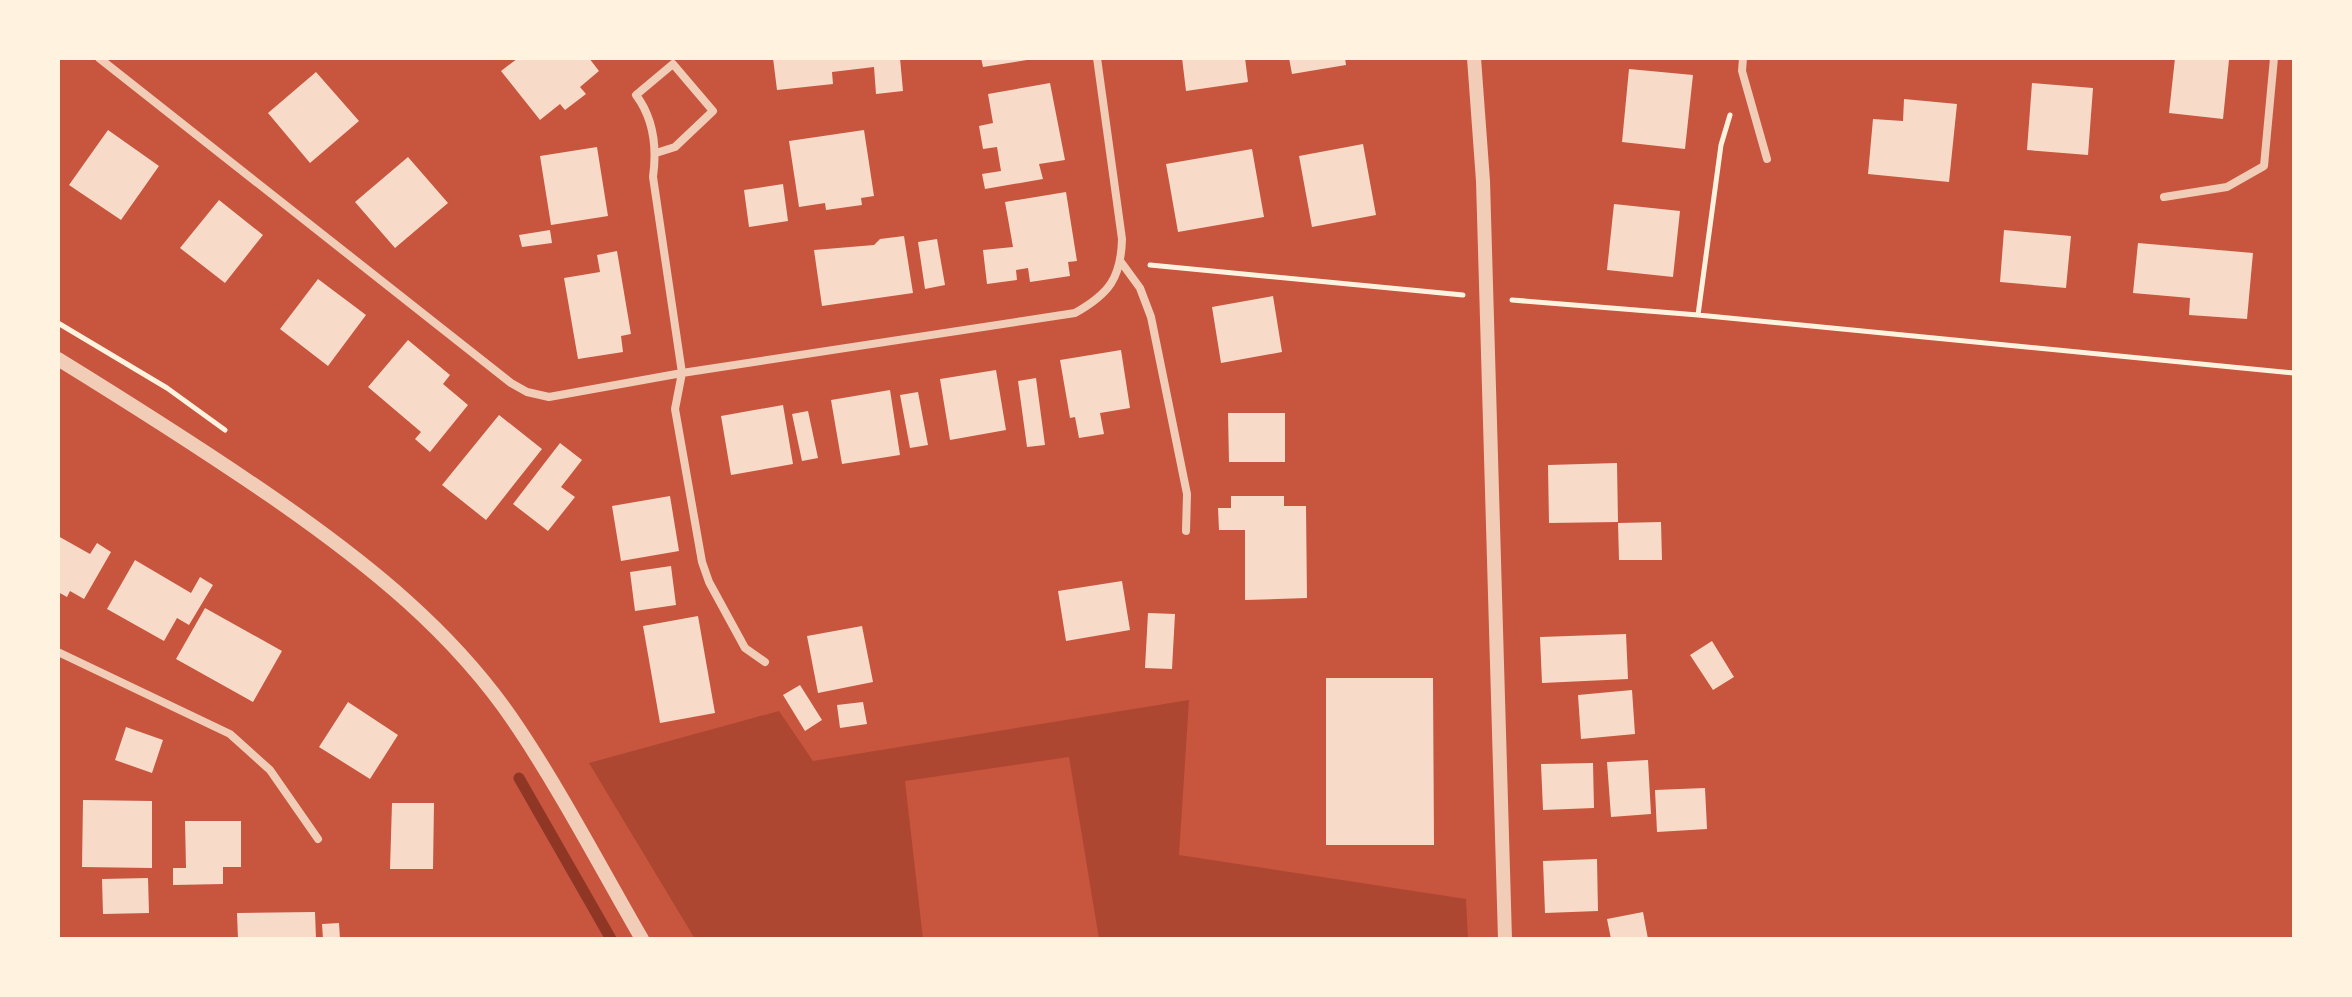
<svg xmlns="http://www.w3.org/2000/svg" width="2352" height="997" font-family="Inter,sans-serif">
<rect width="100%" height="100%" fill="#c8553d"/>
<path fill="#ae4732" d="M1189,700l-10,155 287,44 2,40h-369l-30,-182 -164,24 18,158h-228l-106,-176 190,-52 34,50z"/>
<g fill="none" stroke-linecap="round" stroke-linejoin="round">
<path stroke="#8f3625" stroke-width="11" d="M519,778l92,161"/>
</g>
<path fill="#f7dbc8" d="M518,58h71l10,13 -19,16 6,7 -21,16 -5,-6 -20,16 -39,-49z
M773,58h127l3,33 -27,3 -2,-27 -42,5 1,12 -56,6z
M981,58h45l1,2 -44,7z
M1182,58h63l3,24 -62,9z
M1289,58h56l1,7 -54,9z
M2175,58l54,2 -6,59 -54,-6z
M1629,69l64,6 -8,74 -63,-7z
M316,72l43,49 -49,42 -42,-50z
M1050,83l15,77 -26,4 4,15 -58,10 -3,-15 19,-3 -4,-24 -14,2 -4,-23 14,-3 -5,-29z
M2032,83l61,5 -5,67 -61,-5z
M1904,99l53,5 -8,78 -81,-8 5,-55 30,2z
M108,130l51,36 -38,54 -52,-35z
M864,130l10,66 -13,2 1,7 -36,5 -1,-7 -26,4 -10,-66z
M1363,144l13,71 -64,12 -13,-71z
M597,147l11,69 -57,9 -11,-69z
M1252,149l12,68 -86,15 -12,-68z
M408,157l40,46 -53,45 -40,-46z
M783,184l5,37 -39,6 -5,-37z
M1066,192l11,69 -9,1 2,14 -40,6 -2,-14 -12,2 1,10 -30,4 -4,-34 30,-3 -8,-45z
M219,200l44,35 -38,48 -45,-35z
M1614,204l66,7 -7,66 -66,-7z
M550,230l2,13 -30,4 -3,-12z
M2004,230l67,6 -5,52 -66,-6z
M904,236l9,57 -91,13 -8,-56 60,-5 6,-6z
M937,239l8,46 -20,4 -7,-47z
M2138,243l115,10 -6,66 -58,-4 1,-17 -57,-5z
M617,251l14,83 -10,2 2,16 -45,7 -14,-81 36,-6 -3,-17z
M318,279l48,36 -38,51 -48,-37z
M1273,296l9,56 -61,11 -9,-56z
M408,340l42,35 -7,9 25,21 -38,47 -15,-13 6,-7 -53,-45z
M1121,350l9,58 -30,5 4,21 -25,4 -4,-21 -5,1 -10,-58z
M996,370l10,60 -56,10 -10,-61z
M1036,378l9,67 -18,2 -9,-66z
M890,390l10,65 -58,9 -11,-64z
M918,392l10,53 -18,3 -10,-53z
M783,405l10,59 -62,11 -10,-59z
M808,411l10,47 -16,3 -10,-47z
M1228,413h57v49h-56z
M499,415l43,34 -56,71 -44,-35z
M560,443l22,17 -21,27 14,10 -27,34 -35,-27z
M1617,463l1,59 -69,1 -1,-58z
M670,496l9,55 -58,10 -9,-55z
M1231,496h53v10h22l1,92 -62,2v-70h-26l-1,-22h13z
M1661,522l1,38h-43l-1,-37z
M58,536l32,18 7,-11 14,9 -27,47 -14,-8 -3,6 -9,-5z
M135,560l56,33 9,-16 13,8 -24,40 -12,-7 -13,23 -57,-32z
M671,566l5,39 -41,6 -5,-39z
M1122,581l8,49 -64,11 -8,-50z
M205,608l77,43 -29,51 -77,-43z
M1148,613l27,1 -3,55 -27,-1z
M698,616l17,97 -55,10 -17,-97z
M862,626l11,56 -55,11 -11,-57z
M1626,634l2,45 -86,4 -2,-46z
M1712,641l22,36 -21,13 -23,-35z
M1326,678h107l1,167h-108z
M800,685l22,35 -17,11 -22,-36z
M1632,690l3,44 -54,5 -3,-44z
M348,702l50,33 -28,44 -51,-32z
M863,702l4,22 -27,4 -3,-23z
M126,727l37,13 -11,33 -37,-13z
M1648,760l3,54 -40,3 -4,-55z
M1593,763l1,45 -51,2 -2,-46z
M1705,788l2,41 -50,3 -2,-42z
M83,800l69,1v67l-70,-1z
M392,803h42l-1,66h-43z
M185,821h56v46h-18v17l-50,1v-17h13z
M1597,859l1,52 -53,2 -2,-52z
M148,878l1,35 -46,1 -1,-35z
M315,912l1,27h-78l-1,-26z
M1643,912l5,27h-37l-4,-20z
M339,923l1,16h-17l-1,-15z"/>
<g fill="none" stroke-linecap="round" stroke-linejoin="round">
<path stroke="#fff3e0" stroke-width="5" d="M1150,265l313,30
M1512,300l186,15 596,58
M1698,315l23,-170 9,-30
M58,323l109,65 58,42"/>
<path stroke="#f1ccb7" stroke-width="8" d="M99,58l412,325 16,9 22,5 133,-24 393,-60c34,-19 46,-35 47,-74l-25,-181
M1743,58l-1,13 25,88
M656,153l19,-6 38,-36 -40,-47 -37,31c18,24 21,53 17,82l29,196 -7,36 27,153 7,20 36,66 20,14
M2164,197l63,-10 37,-21 10,-108
M1121,262l19,26 11,29 36,177 -1,37
M58,652l172,82 40,36 48,69"/>
<path stroke="#f1ccb7" stroke-width="14" d="M1474,58l9,123 22,758
M58,359c73,45 144,90 214,138 94,65 184,136 247,232 44,66 83,141 123,210"/>
</g>
<rect width="2352" height="997" fill="none" stroke="#fff3e0" stroke-width="120"/>
</svg>
